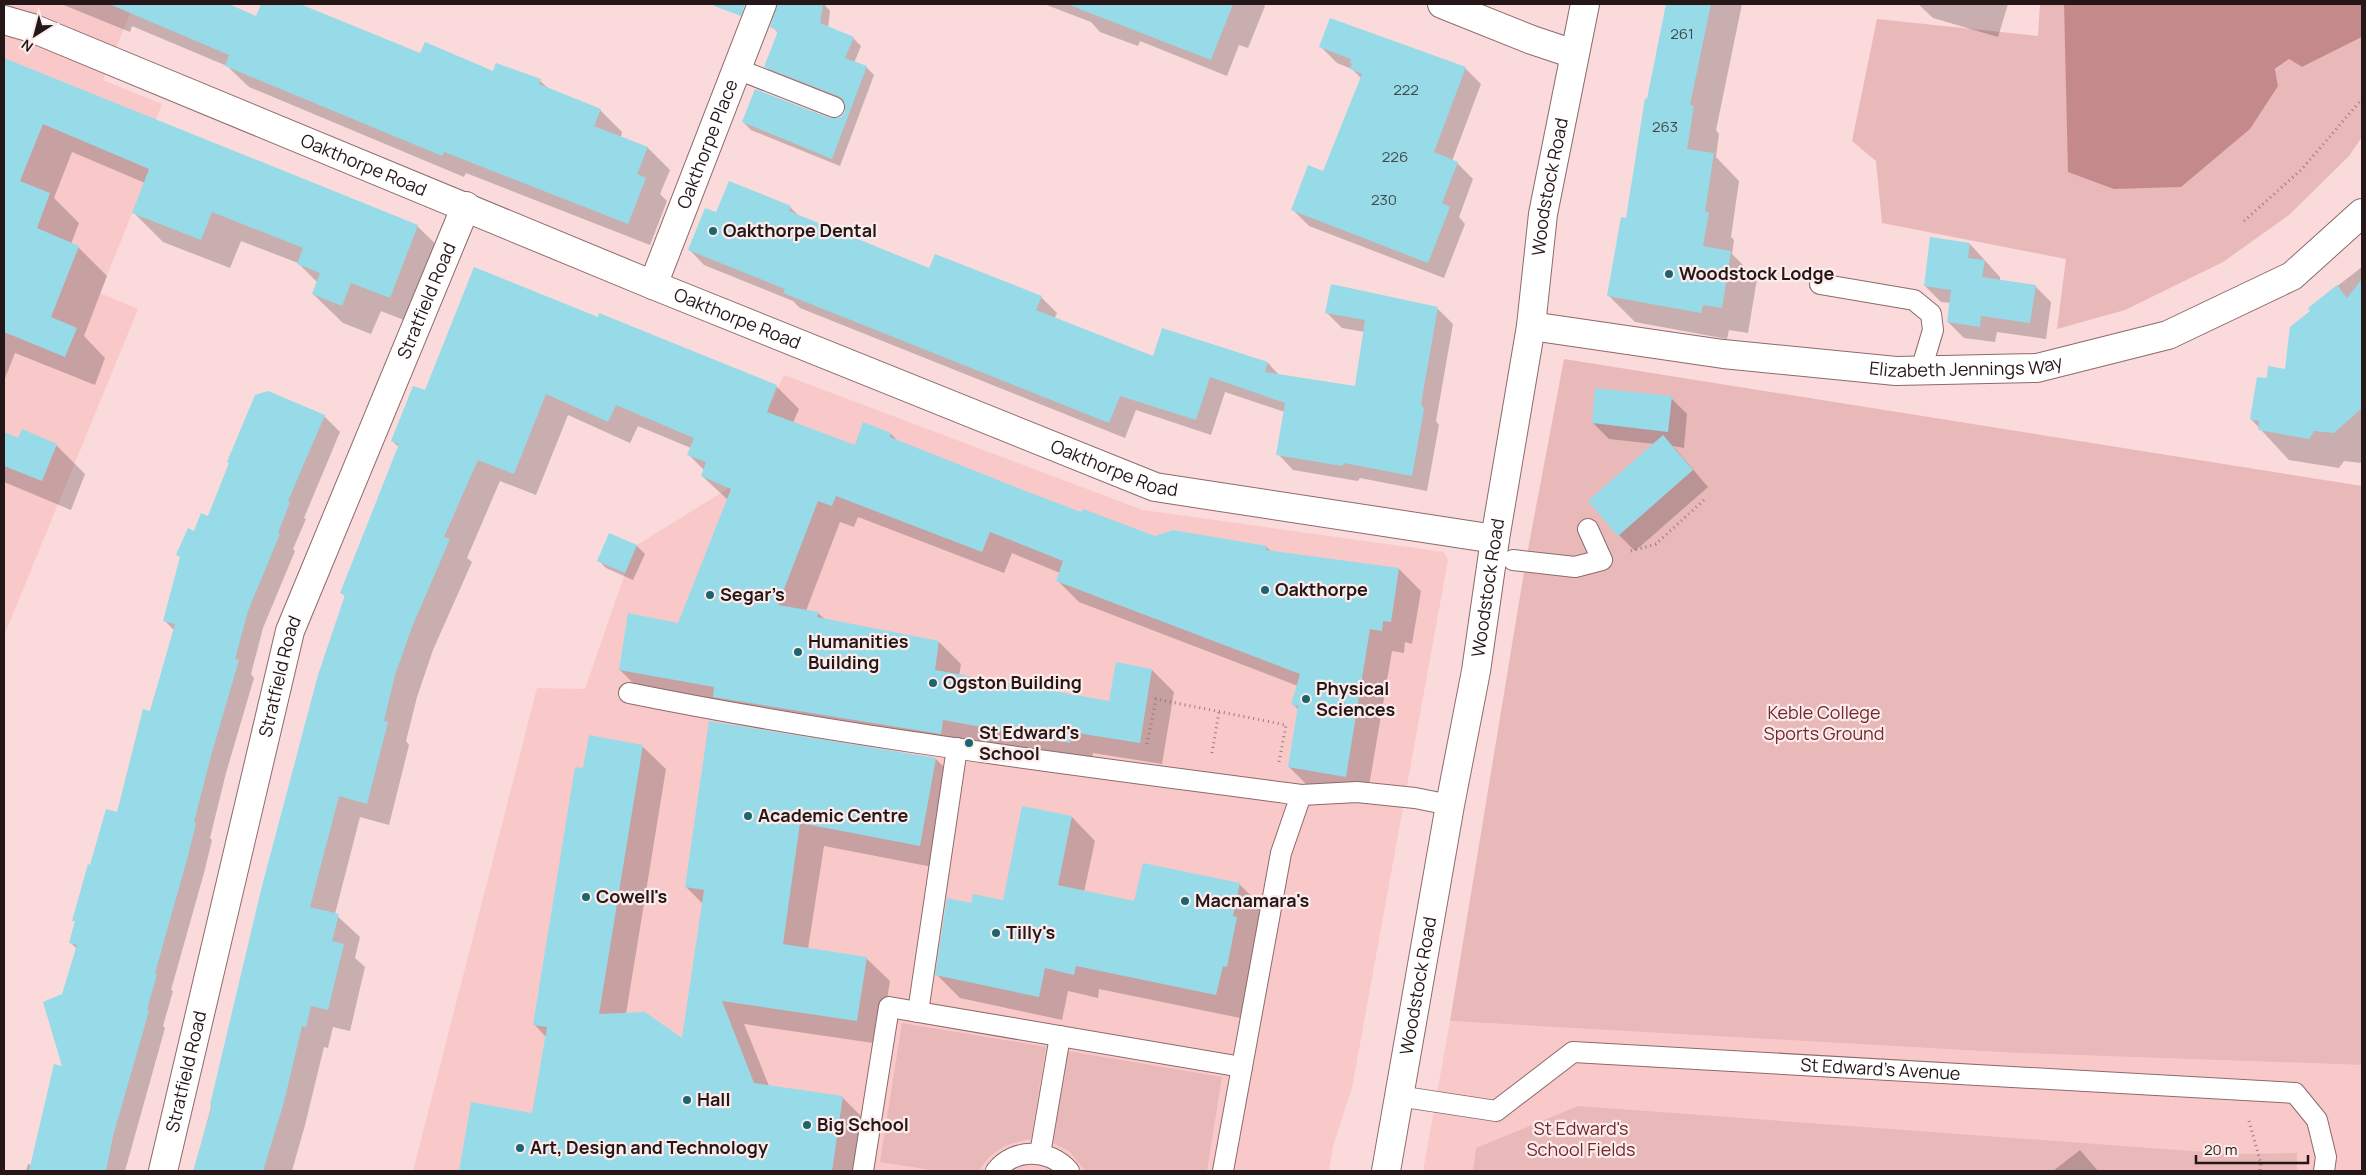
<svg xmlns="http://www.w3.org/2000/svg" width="2366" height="1175" font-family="Manrope,sans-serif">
<rect width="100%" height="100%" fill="#fadada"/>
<path fill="#f9c9ca" d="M4,4h130l-31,76 59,24 -20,52 11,5 -53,132 38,16 -134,327z
M784,375l359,135 301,42 4,8 -96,528 -19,58 -4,25h-916l124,-483 48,1 40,-116 12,-28 95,-59z
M1450,1021l566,32 346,12v106h-939z"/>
<path fill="#e9b9ba" d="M2040,4h24l3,62 211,20 -3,-16 14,-11 13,8 60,-30v100l-13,19 -60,59 -66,47 -98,48 -68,19 9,-70 -184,-36 -6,-62 -24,-20 25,-122 161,17z
M1564,359l798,127v579l-346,-12 -566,-32 76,-461z
M902,1023l144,24 -15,92c-23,4 -40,11 -52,32h-41l-58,-9z
M1068,1051l154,26 -15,94h-122l-16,-20 -16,-8z
M1578,1106l654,48 65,-1v18h-824l3,-23z"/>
<path fill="#c48a8b" d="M2064,4h298v33l-60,30 -13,-8 -14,10 3,17 -28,43 -69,58 -67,2 -46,-17z"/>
<path fill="#0003" d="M61,4h165l31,13 6,-13h34l124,51 73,17 46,9 9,8 51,21 22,22 -1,5 27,11 22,22 -10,24 7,7 -17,44 -184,-72 -2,4 -215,-90 -22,-21 -95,-40 -2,6z
M783,4h41l6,7 -2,17 25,10 8,8 -7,17 12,4 8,8 -34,91 -89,-36 -8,-8 87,-3 12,-1 4,-7 -1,-8 -72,-29 -8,-8 13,-33 -4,-5z
M1044,4h219l2,2 -17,42 -9,-3 -12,31 -87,-35 -2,5 -38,-14 -9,-10z
M1668,4h74l-26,126 3,4 -3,23 23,24 -8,56 3,3 -2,14 25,25 -9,54 -19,-3 -2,9 -92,-17 -26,-26 18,-77z
M1918,4h90l-10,33 -65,-19z
M1321,47l144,21 16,16 -29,77 5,2 16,16 -14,38 6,7 -21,54 -135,-52 -16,-16 31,-38 38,-93 -10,-10 -15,-6z
M4,60l413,166 30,29 -28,71 -38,-15 -10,23 -28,-11 -30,-29 5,-11 -20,-20 -57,-22 -11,27 -67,-26 -29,-29 11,-30 -73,-31 -18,46 25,25 -8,21 7,3 29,29 -23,60 21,22 -10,27 -80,-32 -11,28z
M730,183l60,24 10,10 130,53 111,27 16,16 -3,6 100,38 114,6 12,13 76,11 9,-55 -23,-4 -16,-16 112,-3 15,15 -17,97 3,4 -12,66 -67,-13 -2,3 -65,-11 -15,-16 7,-42 -60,-20 -14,43 -75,-25 -11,28 -325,-130 -7,-7 -89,-36 -15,-16 28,-35z
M1970,244l30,33v4l35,5 16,16 -5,37 -49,-7 -2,10 -31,-4 -16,-16 3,-19 -10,-1 -16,-16z
M2362,267v196l-18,-2 -5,7 -50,-8 -38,-41 17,-39 18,-10 26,-58 -3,-4z
M600,314l177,73 22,22 -6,14 63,24 35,-13 8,8 183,72 73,23 111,10 6,5 127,17 22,22 -9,53 -7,-2 -1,11 -12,-2 -25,147 -56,-9 -22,-22 10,-57 -6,-6 5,-18 -219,-84 -22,-22 3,-7 -48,-20 -8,20 -146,-56 -4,10 -14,-5 -34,89 12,2 8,7 113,22 22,22 -2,12 151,26 42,-32 22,22 -12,72 -69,-11 -2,11 -449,-72 -22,-22 59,-45 49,-125 -26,-24 2,-6 -16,-16 3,-6 -53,-22 -8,17 -62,-28 -32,80 -36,-14 -33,77 5,4 -39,88 -16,47 -11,44 3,4 -20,80 -29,-8 -25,97 25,23 -5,21 10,9 -15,64 -17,-4 -5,21 -4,-1 -19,78 -13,46h-98l152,-574 -4,-4 57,-146 -7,-6 33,-49 173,-74z
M1671,398l16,16 -3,34 -11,-2 35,41 -73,64 -16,-16 36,-91 -46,-5 -16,-16z
M324,416l16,16 -36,86 2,1 -13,30 2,2 -32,77 -12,46 3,4 -28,95 -16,65 2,2 -8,33 -33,117 2,1 -10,35 2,2 -40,143h-99l2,-7 4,1 32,-97 -1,-73 14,-46 -6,-6 5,-20 -2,-3 17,-54 27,-53 57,-182 -10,-10 16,-63 -3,-3 30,-37z
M4,433l15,7 37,5 29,29 -14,36 -67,-28z
M610,534l27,12 8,8 -12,26 -27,-12 -8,-8z
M710,722l226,37 23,23 -16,87 -119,-23 -16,103 58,9 24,23 -10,63 -136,-20 25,62 73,11 24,24 -1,50h-405l12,-68 61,12 13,-78 -12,-13 50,-254 58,-24 24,23 -40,245 56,27 21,-137 -17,-17z
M1072,817l23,24 -11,51 51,11 104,-19 24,23 -13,83 -4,-1 -6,29 -141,-29 -1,9 -30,-7 -6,29 -102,-22 -23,-23 35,-71 32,-3z
M2080,1150l18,21h-45z"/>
<path fill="#97dbe8" d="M109,4h120l27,12 5,-12h39l120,49 5,-11 68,29 3,-8 45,16 -2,5 62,25 -7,17 54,21 -11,27 9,4 -18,46 -184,-72 -2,4 -217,-90 4,-11z
M715,4h30l-4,12 -27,-10z
M777,4h46l-3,19 34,14 -9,21 22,8 -35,93 -90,-37 13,-33 75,29 11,-1 4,-6 -1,-11 -6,-4 -74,-29 14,-36 -8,-4z
M1072,4h161l-22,56 -139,-54z
M1666,4h45l-21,101 4,1 -7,43 27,4 -9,59h4l-6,34 28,5 -9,57 -19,-3 -2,8 -94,-17 14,-79 5,1 19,-120 2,1z
M1330,18l136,49 -32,85 24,10 -16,41 8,4 -22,56 -137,-53 17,-45 15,6 39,-97 -12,-5 2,-5 -2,-1 1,-4 -32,-12z
M4,58l414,167 -28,73 -39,-15 -9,23 -30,-12 8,-21 -23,-9 6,-16 -91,-36 -11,28 -69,-27 17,-44 -106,-45 -23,57 30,12 -13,35 42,18 -28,71 26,11 -12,29 -61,-25z
M729,181l62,25 -2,5 140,57 6,-14 107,42 -6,14 117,46 9,-28 106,34 -3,10 90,14 10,-66 -40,-7 6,-29 107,23 -17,97 3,5 -12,67 -68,-13 -2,3 -66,-11 9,-52 -75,-26 -14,43 -76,-24 -11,27 -326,-130 2,-4 -97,-39 17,-42 11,4z
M1930,237l40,6 -2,15 17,2 -3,17 54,8 -6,38 -49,-7 -1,11 -33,-5 4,-32 -27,-4z
M474,267l124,50 1,-4 178,72 -10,27 88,33 8,-23 28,11 -1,4 133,53 58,22 2,-3 72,27 18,-6 94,16 -1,4 133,18 -8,54 -8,-1 -1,10 -12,-2 -24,148 -58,-10 10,-61 -7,-1 9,-31 -244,-93 7,-20 -73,-29 -8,20 -146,-56 -4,10 -14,-5 -40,104 41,7 -2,5 122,24 -4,29 174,31 7,-39 36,7 -12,74 -69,-11 -1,11 -127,-23 -2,14 -228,-37 1,-10 -95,-17 9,-57 50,10 53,-134 -30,-13 5,-14 -19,-7 7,-17 -78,-33 -8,17 -62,-28 -32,80 -36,-14 -34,77 6,2 -38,88 -17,48 -11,46 4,1 -21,82 -28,-8 -29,111 29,7 -7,27 12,3 -16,66 -17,-4 -5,21 -4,-1 -18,76 -21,69h-70l19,-65 -2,-1 51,-215 57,-215 27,-80 -5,-2 59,-149 -8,-3 22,-55 12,4z
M2362,279v129l-28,25 -20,-2 -5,8 -51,-9 1,-9 -9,-2 7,-42 10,1 1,-12 17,3 5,-42 20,-16 -2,-3 29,-23 10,13z
M1595,388l77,8 -4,36 -76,-9z
M268,391l57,24 -37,86 2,1 -12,31 2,1 -32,77 -13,48 4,1 -28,96 -17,66 2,1 -8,33 -33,117 2,1 -10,36 2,1 -36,125 -7,35h-77l25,-107 8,2 -19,-64 19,-8 15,-49 -8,-2 6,-22h-3l16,-57 2,1 16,-56 11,3 26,-103 7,2 25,-87 -12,-3 17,-64 -4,-2 12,-27 6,3 7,-18 7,3 21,-53 -2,-1 28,-67z
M22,429l35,15 -15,37 -38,-15v-34l14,6z
M1663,435l30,35 -75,66 -30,-35z
M609,533l28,12 -12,28 -28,-12z
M709,721l227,37 -16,88 -120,-23 -17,121 84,13 -10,64 -135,-20 32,82 89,13 -11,75h-373l12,-69 61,11 15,-86 -14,-2 42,-258 8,1 6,-33 54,10 -44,269 46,-2 37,26 22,-148 -19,-3z
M1022,806l50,10 -14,69 76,16 9,-38 97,20 -7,33 4,1 -10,50 -4,-1 -7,29 -140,-29 -2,9 -29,-7 -6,29 -104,-22 12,-77 24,5 2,-9 30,6z"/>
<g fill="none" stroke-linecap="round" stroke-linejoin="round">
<g stroke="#8d6a6b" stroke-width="22">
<g id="service">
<path d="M737,69l97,38"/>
<path d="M1820,284l94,16 17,14 2,16 -12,40"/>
<path d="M1513,560l62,7 27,-7 -14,-31"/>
<path d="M629,693c222,45 448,72 672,102"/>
<path d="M957,748l-39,264 324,55"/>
<path id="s1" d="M1398,1096l98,15 77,-59 722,41 22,27 9,37 -2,14"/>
<path d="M1040,1154l20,-118"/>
<path d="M863,1171l26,-164 29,5"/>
<path d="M996,1171c19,-24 54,-22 73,0"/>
<path d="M1223,1171l58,-318 20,-58 56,-3 58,6 35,7"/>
</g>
</g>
<g stroke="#8d6a6b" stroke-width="30">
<g id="minor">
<path d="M1442,4l90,36 42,14"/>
<path id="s2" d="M4,20l28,8 621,257 502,202 340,52"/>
<path id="s3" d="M653,285l109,-281"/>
<path id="s4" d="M1531,326l192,28 173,17 141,-3 131,-33 124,-59 70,-63"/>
<path id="s5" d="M163,1171l127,-540 176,-425"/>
</g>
</g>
<g stroke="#8d6a6b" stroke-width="30">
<g id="primary">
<path id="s6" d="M1386,1171l64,-366 26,-134 19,-132 36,-213 12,-112 42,-210"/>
</g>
</g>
<path stroke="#957d7d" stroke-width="3" stroke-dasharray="1 4" stroke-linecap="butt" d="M2244,221l58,-52 60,-70
M1631,551l25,-7 49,-45
M1147,744l9,-45 130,26 -7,37
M1212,753l7,-41
M2249,1121l12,43 -1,7"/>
<use href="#service" stroke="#fff" stroke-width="20"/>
<use href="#minor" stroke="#fff" stroke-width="28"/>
<use href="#primary" stroke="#fff" stroke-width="28"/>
</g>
<g fill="#1b6571" stroke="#fcebeb" stroke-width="2">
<circle cx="713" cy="231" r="5"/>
<circle cx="1669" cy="274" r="5"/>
<circle cx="1265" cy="590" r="5"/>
<circle cx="710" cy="595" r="5"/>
<circle cx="798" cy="652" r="5"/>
<circle cx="933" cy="683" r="5"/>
<circle cx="1306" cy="699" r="5"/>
<circle cx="969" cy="743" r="5"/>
<circle cx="748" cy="816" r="5"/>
<circle cx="586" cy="897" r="5"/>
<circle cx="1185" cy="901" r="5"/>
<circle cx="996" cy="933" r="5"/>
<circle cx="687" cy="1100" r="5"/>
<circle cx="807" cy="1125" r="5"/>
<circle cx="520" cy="1148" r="5"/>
</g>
<g text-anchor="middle" stroke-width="4.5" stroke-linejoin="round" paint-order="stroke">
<g font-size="15" fill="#42484b">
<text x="1682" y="39">261</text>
<text x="1406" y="95">222</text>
<text x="1665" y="132">263</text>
<text x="1395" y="162">226</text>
<text x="1384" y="205">230</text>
</g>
<g font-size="18" fill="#251717" stroke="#fcebeb">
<text dy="6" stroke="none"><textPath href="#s3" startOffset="151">Oakthorpe Place</textPath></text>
<text dy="6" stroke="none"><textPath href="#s2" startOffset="388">Oakthorpe Road</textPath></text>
<text dy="6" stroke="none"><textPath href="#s6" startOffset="998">Woodstock Road</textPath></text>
<text dy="6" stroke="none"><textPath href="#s5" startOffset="912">Stratfield Road</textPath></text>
<text dy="6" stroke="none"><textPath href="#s2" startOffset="792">Oakthorpe Road</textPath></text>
<text dy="6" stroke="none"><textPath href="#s4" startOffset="438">Elizabeth Jennings Way</textPath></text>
<text dy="6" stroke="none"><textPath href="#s2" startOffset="1198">Oakthorpe Road</textPath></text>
<text dy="6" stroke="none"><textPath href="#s6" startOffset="592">Woodstock Road</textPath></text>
<text dy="6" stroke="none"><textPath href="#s5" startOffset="508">Stratfield Road</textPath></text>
<text dy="6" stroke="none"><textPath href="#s6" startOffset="188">Woodstock Road</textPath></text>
<text dy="6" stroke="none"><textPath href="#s1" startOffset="504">St Edward's Avenue</textPath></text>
<text dy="6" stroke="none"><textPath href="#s5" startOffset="102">Stratfield Road</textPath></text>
</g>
<g font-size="18" font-weight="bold" fill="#251717" stroke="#fcebeb" text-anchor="start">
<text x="723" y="237">Oakthorpe Dental</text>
<text x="1679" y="280">Woodstock Lodge</text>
<text x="1275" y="596">Oakthorpe</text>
<text x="720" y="601">Segar’s</text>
<text x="808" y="648">Humanities<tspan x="808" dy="21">Building</tspan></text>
<text x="943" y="689">Ogston Building</text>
<text x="1316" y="695">Physical<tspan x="1316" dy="21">Sciences</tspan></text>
<text x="979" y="739">St Edward's<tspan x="979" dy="21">School</tspan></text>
<text x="758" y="822">Academic Centre</text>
<text x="596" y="903">Cowell's</text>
<text x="1195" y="907">Macnamara's</text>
<text x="1006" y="939">Tilly's</text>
<text x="697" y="1106">Hall</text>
<text x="817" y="1131">Big School</text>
<text x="530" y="1154">Art, Design and Technology</text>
</g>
<g font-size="18" fill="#6e282e" stroke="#fcebeb">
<text x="1824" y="719">Keble College<tspan x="1824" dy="21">Sports Ground</tspan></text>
<text x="1581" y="1135">St Edward's<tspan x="1581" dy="21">School Fields</tspan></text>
</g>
</g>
<rect width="2366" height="1175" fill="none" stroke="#251717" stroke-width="10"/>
<g transform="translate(35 35) rotate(216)" stroke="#fcebeb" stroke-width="4" paint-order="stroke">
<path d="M0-4L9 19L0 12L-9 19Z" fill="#251717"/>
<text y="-8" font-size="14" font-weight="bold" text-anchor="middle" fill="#251717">N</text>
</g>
<path d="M2196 1155v8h112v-8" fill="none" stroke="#251717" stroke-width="2.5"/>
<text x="2204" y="1155" font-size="15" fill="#251717" stroke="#fcebeb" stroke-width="4" paint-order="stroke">20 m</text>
</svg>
